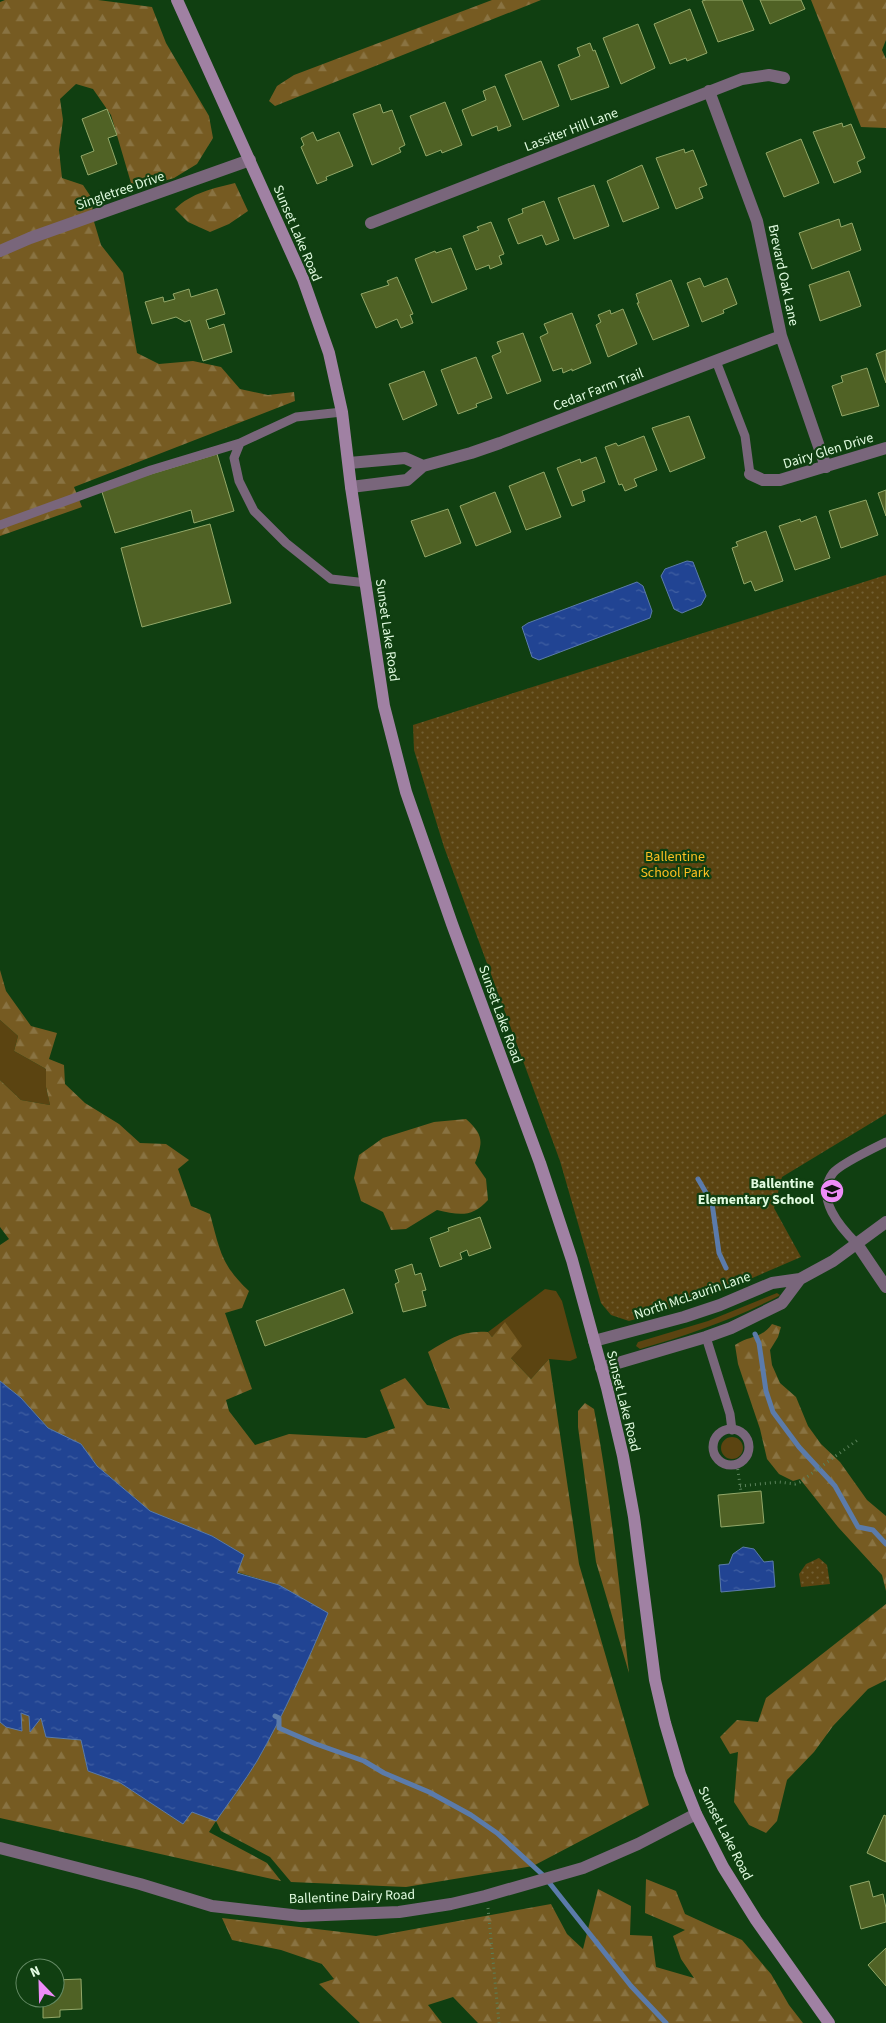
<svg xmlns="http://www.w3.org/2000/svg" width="886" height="2023" font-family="'Source Sans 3',sans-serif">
<defs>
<pattern id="forest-firs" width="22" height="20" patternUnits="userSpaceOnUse" patternTransform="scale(1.25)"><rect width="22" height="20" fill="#765b22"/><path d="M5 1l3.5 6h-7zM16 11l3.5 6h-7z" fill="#897342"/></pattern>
<pattern id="park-dots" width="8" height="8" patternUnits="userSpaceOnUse" patternTransform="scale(1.25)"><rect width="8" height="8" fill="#5b4411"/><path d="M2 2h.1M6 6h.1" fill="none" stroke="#726033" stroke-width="1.8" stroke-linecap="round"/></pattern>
<pattern id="water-ripples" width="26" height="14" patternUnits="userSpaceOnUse" patternTransform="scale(1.25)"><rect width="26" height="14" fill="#214493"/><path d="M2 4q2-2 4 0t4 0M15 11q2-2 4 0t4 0" fill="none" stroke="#4160a2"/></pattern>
</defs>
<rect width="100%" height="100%" fill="#103f11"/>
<path fill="#5b4411" d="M0,1020l18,16 -4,15 32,18v18l4,18 -29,-5 -21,-20z
M545,1289l11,2 6,10 15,57 -7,3 -21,-2 -18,20 -20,-21 -5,-35 -14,14 -4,-5z
M777,1293l3,2 -1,1c-45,23 -91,39 -139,53l-4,-3 2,-4 70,-21z
M721 1448a11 11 0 1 1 22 0a11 11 0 1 1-22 0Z"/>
<path fill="url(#forest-firs)" d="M5,0h93l54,7 14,36 43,73 4,22 -16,26 -23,14 -30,9 -13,-4 -20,-68 -18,-26 -17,-5 -16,15 3,21 -4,30 3,28 21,7 10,15 -1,15 9,30 22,28 14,80 22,11 34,-3 28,6 19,22 28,6 26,-3 1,9 -221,86 8,20 -82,29v-534z
M492,0h49l-266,106 -6,-5 8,-15 17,-11z
M811,0h75v40l-4,10 4,9v69l-25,-1z
M235,183l13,28 -19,13 -19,8 -22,-10 -13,-13c16,-16 39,-21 60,-26z
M0,970l6,21 25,35 26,7 -8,26 15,6 1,19 20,19 34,21 21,19 26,1 23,16 -11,9 13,37 19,8c10,36 11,51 39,77l-7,17 -17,5 27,76 -26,11 3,11 26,34 34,-11 77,4 29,-10 -15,-38 25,-12 22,27 23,4 -22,-57c21,-13 34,-22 60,-20l4,5 13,-15 17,24 -11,12 20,21 18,-20 30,205 70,241 -116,61 -127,21 -115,-5 -21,-25 -49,-26 -5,-10 -7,11 58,31 14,18 -281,-63v-96l6,5 14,-15 9,4 2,15 10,-14 5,20 35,3 7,31 31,11 63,41 10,-12 24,10c14,-20 28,-39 41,-60 27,-47 50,-98 71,-148l-49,-28 -42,-13 7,-17 -32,-19 -62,-25 -53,-45 -16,-22 -33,-16 -27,-30 -21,-17v-136l9,-6 -9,-12v-147l21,20 29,5 -4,-18v-18l-32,-18 4,-15 -18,-16z
M466,1119c18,16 17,23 9,44l11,16 2,21c-16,18 -29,15 -51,10l-31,19 -15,1 -8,-18 -22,-11 -7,-23 5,-23 24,-17 51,-16z
M772,1324l9,3 -3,10 -8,13 2,15 8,18 16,14 12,29 13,18 19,18 27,38 19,16v75l-4,-16 -44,-48 -38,-48 -7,2 -14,-7 -12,-15 -7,-30 -22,-65 -3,-19c15,-10 25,-5 37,-21z
M585,1403l9,6c17,88 25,176 35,264l-33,-111 -18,-135v-16z
M886,1604v76l-18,9 -35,37 -19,26 -27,28 -10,41 -11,12 -17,-8 -15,-23 4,-50 -8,2 -10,-17 17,-17 21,2 8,-24z
M646,1879l30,12 9,23 57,26 29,34 18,31 14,18h-325l-25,-26 -25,8 14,18h-82l-41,-39 15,-5 -12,-15 -41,-14 -49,-10 -10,-22 154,18 175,-32 16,30 16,15 15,-60 33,17 -1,29 22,1 4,31 38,11 -13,-19 -8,-23 12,-6 -40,-17z"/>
<path fill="url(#park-dots)" d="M886,575v539l-104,63 -8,31 27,49 -93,40 -79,24 -18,-6 -10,-12 -41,-142 -116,-314 -30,-97 -1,-25z
M819,1558l8,7 3,19 -29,3 -2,-13 7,-10z"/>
<path fill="url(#water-ripples)" stroke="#5b7baa" d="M687,561l6,1 13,34 -5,9 -19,8 -8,-4 -13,-33 4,-7z
M637,582l6,4 9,25 -2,7 -111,42 -7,-3 -10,-30 6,-4z
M0,1381l21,17 27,30 33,16 16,22 53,45 62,25 32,19 -7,18 42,12 49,28c-21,50 -44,101 -71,148 -13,21 -27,40 -41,60l-24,-9 -9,12 -64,-42 -31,-11 -7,-31 -35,-3 -5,-19 -11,14 -1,-16 -8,-3 1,18 -16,-4 -6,-5z
M743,1547l11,2 10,13 9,-1 2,26 -54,5 -2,-27 10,-1 4,-10z"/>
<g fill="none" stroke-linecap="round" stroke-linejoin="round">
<path stroke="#5b7baa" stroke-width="5" d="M698,1179l14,24 7,50 7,15
M755,1334l4,9 7,48 7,21 26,35 36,39 23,41 15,3 13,14
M275,1716l4,2v10l37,16 48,17 20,12 45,19 42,23 26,18 47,43 87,110 35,37"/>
</g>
<path fill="#506225" stroke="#93a869" d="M706,0h36l12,30 -36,12 -16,-41z
M760,0h41l4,9 -35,15z
M690,9l17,44 -20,8 -1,-3 -16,6 -16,-40z
M638,24l17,44 -34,16 -18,-46z
M590,43l3,8 2,-1 14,37 -38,13 -13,-35 22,-9 -3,-8z
M541,61l18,45 -36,14 -18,-45z
M495,86l16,40 -13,5 -1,-5 -25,10 -10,-26 24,-10 -3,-9z
M445,102l17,43 -20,8 -1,-3 -15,6 -16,-40z
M380,104l3,9 9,-3 13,35 -6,3 2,4 -29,13 -19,-51z
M107,109l10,26 -9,3 9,26 -29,11 -7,-19 13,-5 -12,-32z
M842,123l1,4 8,-3 14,34 -8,4 4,10 -27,11 -21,-51z
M313,132l4,9 22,-9 14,34 -27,11 1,3 -10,4 -16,-37 3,-2 -3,-7z
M801,139l18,44 -35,14 -18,-44z
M684,149l1,4 8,-3 14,35 -8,3 4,10 -27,11 -20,-51z
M642,165l17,43 -36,14 -16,-41z
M594,185l15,41 -35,13 -16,-41z
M544,201l15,39 -13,5 -4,-10 -24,9 -10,-25 15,-6 -1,-4z
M839,219l2,8 11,-4 9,27 -49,19 -13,-36z
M491,222l13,32 -5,2 3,8 -12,5 -1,-4 -13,5 -13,-34 16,-6 -2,-3z
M451,248l16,41 -35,14 -17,-44 20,-8 1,2z
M849,271l12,35 -41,15 -11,-36z
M397,277l16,37 -3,1 3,8 -12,5 -4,-9 -21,9 -15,-34 28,-9 -2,-4z
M700,278l4,9 23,-9 10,26 -14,6 1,3 -22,9 -15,-39z
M671,280l18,46 -36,14 -16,-37h2l-3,-9z
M189,289l2,8 26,-8 8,25 -19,6 3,9 15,-5 8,28 -29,9 -13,-41 -5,2 -9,-5 -24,7 -7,-22 18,-5 1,5 11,-3 -2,-5z
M623,309l14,35 -29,13 -12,-32 5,-3 -3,-7 12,-5 1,4z
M572,313l19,50 -19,8v-2l-9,4 -1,-5 -9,3 -13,-34 8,-4 -4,-9z
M523,333l18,48 -34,13 -15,-38 9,-4 -4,-10z
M886,350v33l-10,-29z
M476,357l16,41 -16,6 1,3 -19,7 -17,-44z
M867,368l12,38 -37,10 -10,-30 11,-4 -2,-6z
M424,371l13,34 -34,15 -14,-36z
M689,416l16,42 -35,14 -18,-44z
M644,436l13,34 -23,9 3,7 -12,5 -3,-7 -3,1 -14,-38 11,-4 2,3z
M217,454l17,57 -40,12 -3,-13 -76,23 -14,-44z
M596,457l9,25 -23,9 3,10 -13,5 -15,-38 23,-9 1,4z
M544,472l17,45 -35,13 -17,-44z
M886,490v26l-8,-23z
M495,492l16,40 -35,14 -16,-40z
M866,500l12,35 -37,13 -12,-37z
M448,509l13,34 -36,14 -14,-36z
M816,516l14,42 -35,12 -16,-44 21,-7 1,3z
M210,524l21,79 -89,24 -21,-79z
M766,531l17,50 -28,10 -4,-10 -7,3 -12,-36 6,-2 -2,-4z
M480,1217l11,31 -22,8 -2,-6 -7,3 2,6 -22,8 -10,-29 19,-7 -1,-3z
M412,1264l3,11 6,-2 5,17 -4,1 4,15 -23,6 -8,-28 4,-2 -4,-12z
M344,1289l9,24 -88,33 -9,-25z
M761,1491l3,32 -43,4 -3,-32z
M884,1815l2,1v46l-19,-9z
M869,1881l4,16 10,-3 3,14v14l-25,7 -11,-43z
M886,1948v38l-18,-21z
M81,1979l1,30 -22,1v7l-17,1v-20h12v-18z"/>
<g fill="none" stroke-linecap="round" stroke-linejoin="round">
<path stroke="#5b825b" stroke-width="3" stroke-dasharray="1 4" stroke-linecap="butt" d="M737,1464l4,28
M740,1486l39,-4 16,2 5,-2 59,-43
M488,1908l11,115"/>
<path stroke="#79667b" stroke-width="9" d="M716,361l29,75 5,38
M342,412l-46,5 -56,26 -6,15 5,23 15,30 32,32 45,36 36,4
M0,525l151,-55 89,-27
M857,1244c-16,-16 -43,-46 -24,-71 7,-9 41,-25 53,-31
M706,1337l24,77 2,16
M713 1447a18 18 0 1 1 36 0a18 18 0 1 1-36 0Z"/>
<path stroke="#79667b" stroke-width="12" d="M709,91l48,130 24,115 45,131
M371,223l371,-144 27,-4 15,3
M0,251l30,-13 220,-78
M349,463l56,-5 18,8
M750,474l13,6h17l106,-32
M351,487l56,-7 16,-14 48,-13 29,-10 281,-107
M857,1244l29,43
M594,1341l90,-24 36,-12 52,-22 28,-4 33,-18 53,-39
M601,1368l105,-31 25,-9 51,-25 18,-24
M0,1848l140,36 72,22 89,10 98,-4 52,-8 34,-8 98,-28 55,-24 58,-30"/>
<path stroke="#a081a3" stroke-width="12" d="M177,0l126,279 26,74 13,59 9,75 33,219 22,86 46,132 88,239 32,97 35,128 16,68 11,61 21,163 10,43 15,51 16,40 27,53 33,53 73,103"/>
</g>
<defs>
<g id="school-disc" transform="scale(1.25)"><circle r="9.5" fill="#ee8cf8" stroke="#103f11"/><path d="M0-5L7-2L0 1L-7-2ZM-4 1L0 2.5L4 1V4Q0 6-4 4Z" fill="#111"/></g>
</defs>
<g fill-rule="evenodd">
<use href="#school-disc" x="832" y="1191"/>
</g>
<g text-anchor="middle" stroke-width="4.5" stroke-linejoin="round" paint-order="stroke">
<g font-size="14" fill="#e1fbe0" stroke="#103f11">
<text transform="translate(571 129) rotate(-21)" y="5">Lassiter Hill Lane</text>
<text transform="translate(120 190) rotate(-19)" y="5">Singletree Drive</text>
<text transform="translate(298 233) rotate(67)" y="5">Sunset Lake Road</text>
<text transform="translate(784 275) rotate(78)" y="5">Brevard Oak Lane</text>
<text transform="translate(598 389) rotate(-21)" y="5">Cedar Farm Trail</text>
<text transform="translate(828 450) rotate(-17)" y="5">Dairy Glen Drive</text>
<text transform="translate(388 630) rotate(82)" y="5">Sunset Lake Road</text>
<text transform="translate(501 1014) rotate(70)" y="5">Sunset Lake Road</text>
<text transform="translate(692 1295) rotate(-19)" y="5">North McLaurin Lane</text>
<text transform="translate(624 1401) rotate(76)" y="5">Sunset Lake Road</text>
<text transform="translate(726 1833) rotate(63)" y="5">Sunset Lake Road</text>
<text transform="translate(352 1896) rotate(-2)" y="5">Ballentine Dairy Road</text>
</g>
<g font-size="14" fill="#febf22" stroke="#103f11">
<text x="675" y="861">Ballentine<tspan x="675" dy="16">School Park</tspan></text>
</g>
<g font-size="14" font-weight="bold" fill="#e1fbe0" stroke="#103f11" text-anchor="end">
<text x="814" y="1188">Ballentine<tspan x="814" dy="16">Elementary School</tspan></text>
</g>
</g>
<g transform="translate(40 1983) rotate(337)"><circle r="24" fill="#103f11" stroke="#648a64"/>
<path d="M0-4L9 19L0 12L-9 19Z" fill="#ee8cf8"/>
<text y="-8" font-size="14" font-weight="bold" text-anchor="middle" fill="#e1fbe0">N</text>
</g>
</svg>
